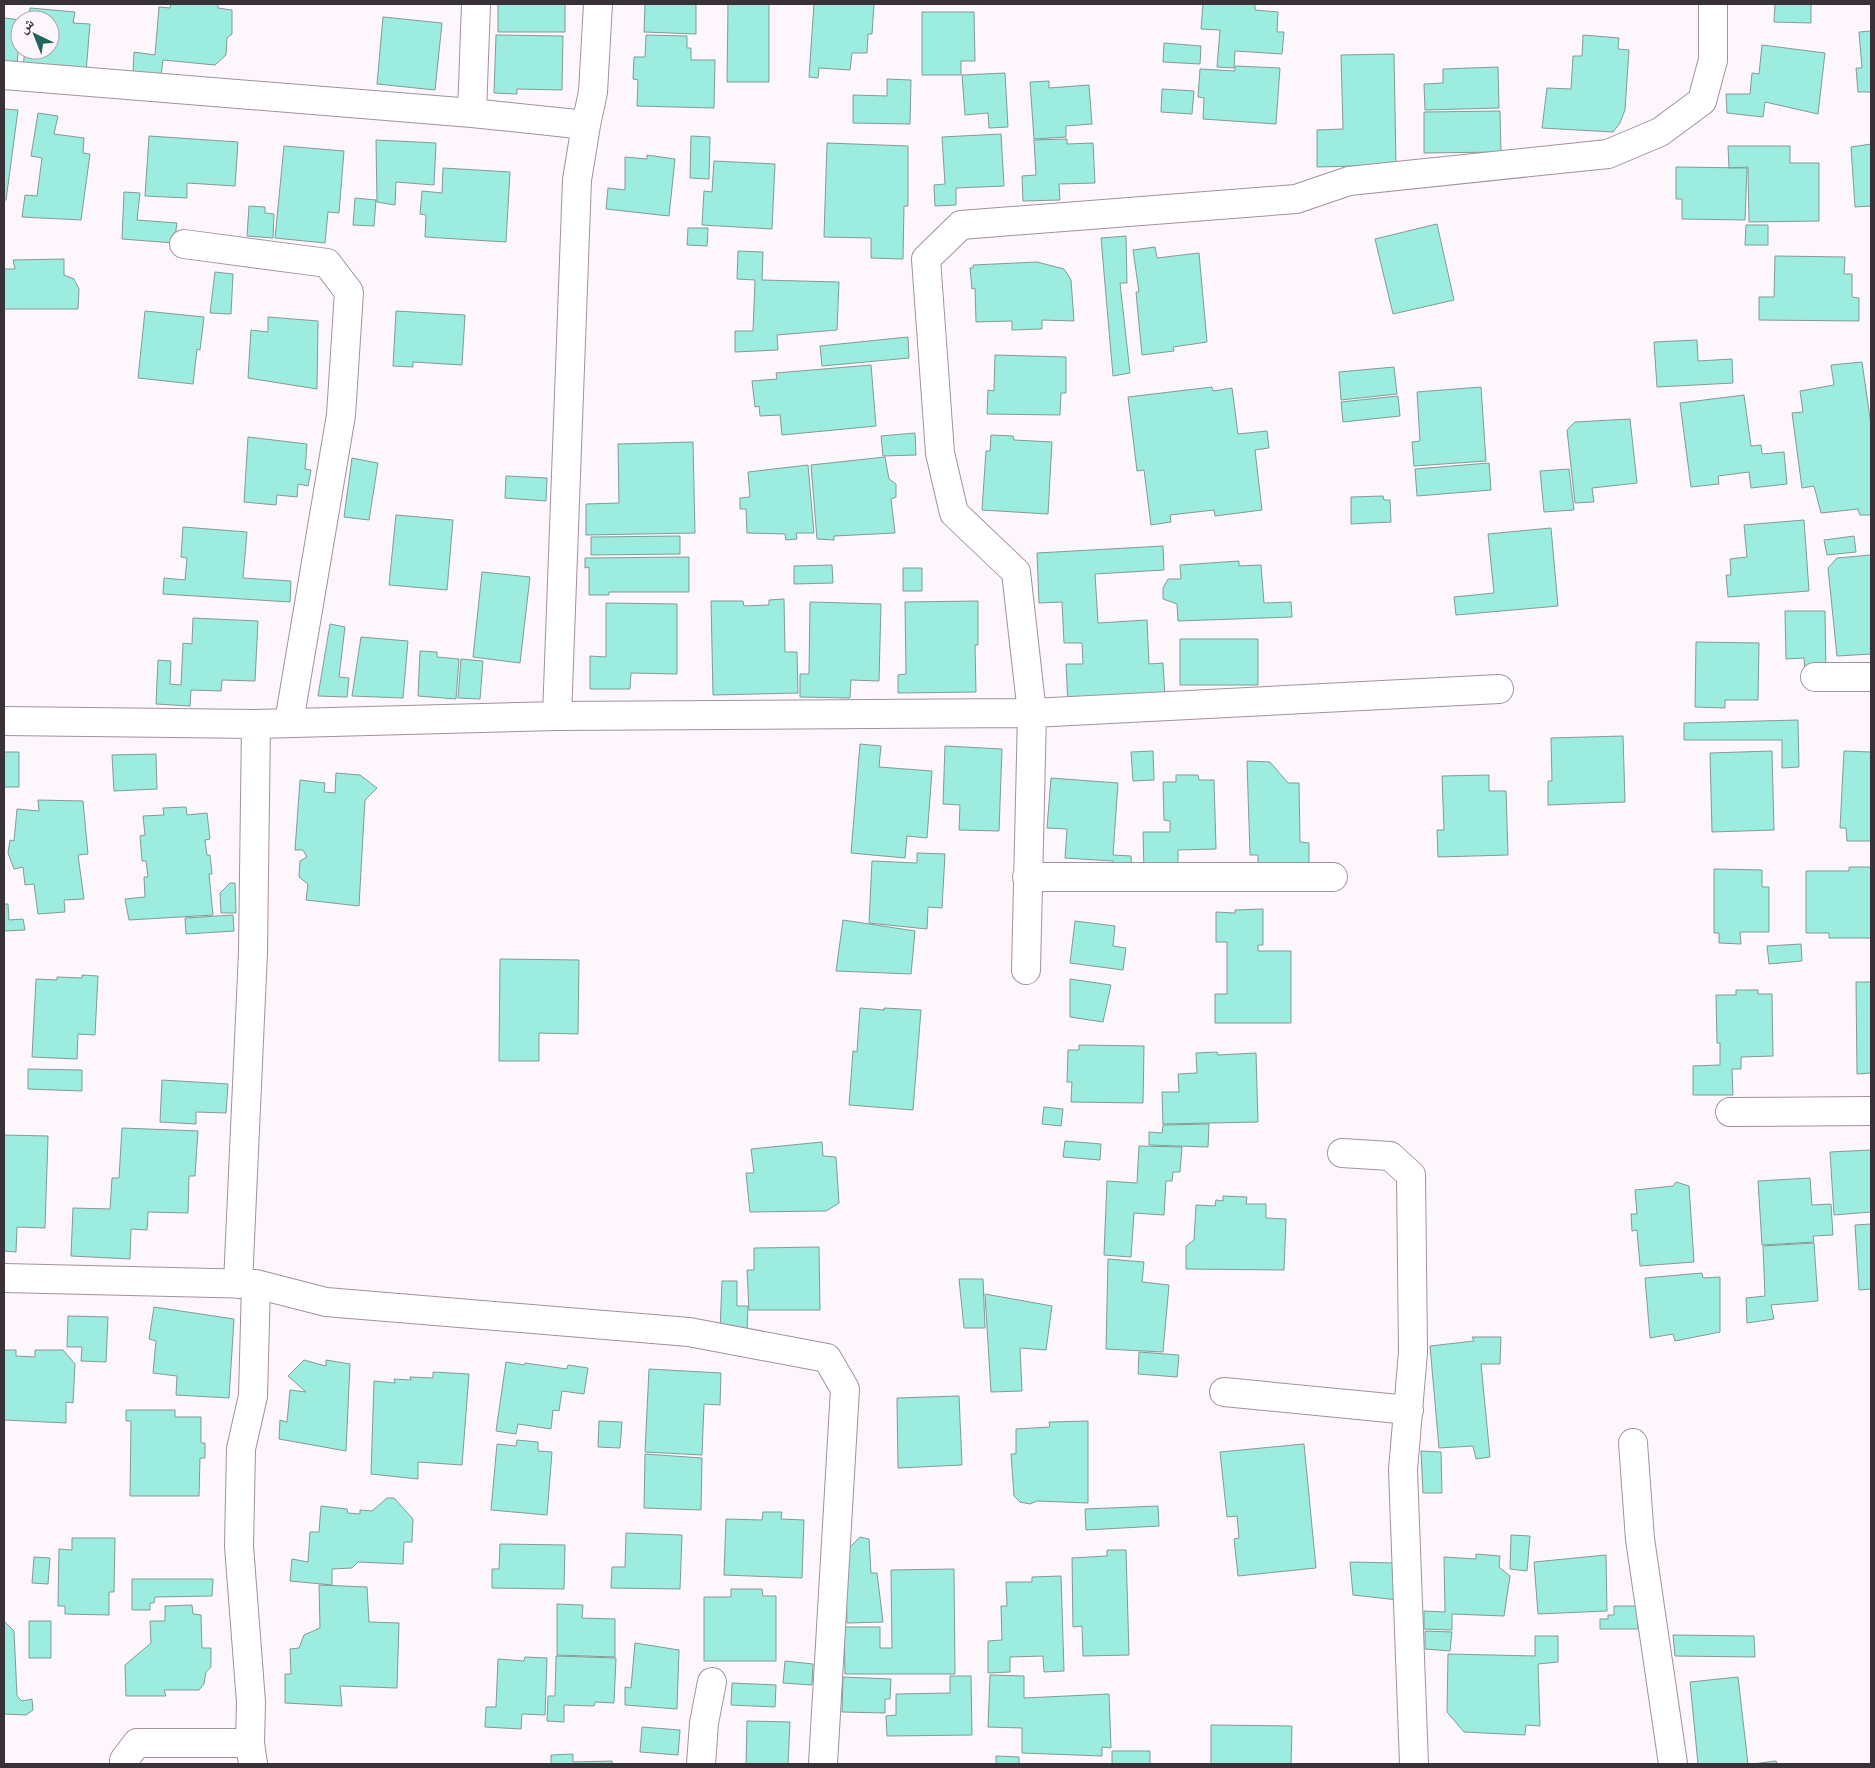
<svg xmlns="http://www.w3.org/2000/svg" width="1875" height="1768" font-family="'Asap Condensed','Noto Naskh Arabic',sans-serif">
<rect width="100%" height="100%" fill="#fdf6fc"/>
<path fill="#9cecdf" stroke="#829b96" d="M171,4h47v4l14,2v24l-5,4 -1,17 -11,10 -52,-5 -2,16 -28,-3 1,-21 21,3 4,-48 11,1z
M498,4h67v28h-67z
M645,4h51v30l-52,-2z
M728,4h41v78h-42z
M814,4h60l-2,30h-4l-1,19h-15l-2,17 -31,-2 -1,10 -9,-1z
M1203,4h52v6l23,2 -1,20h7l-2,22 -47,-3 -1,17 -17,-1 3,-37 -19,-1z
M1762,4h49v19l-37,-1 1,-18z
M30,8l45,4 -2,11 17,1 -4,48 -63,-6 2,-16h25v-30h-22z
M922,12h52l1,49h-14v14h-39z
M383,17l59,6 -7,67 -58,-6z
M4,18l17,2 -4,44 -13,-1z
M1871,31v61h-13l-2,-24h6l-3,-36z
M496,35l67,1 -1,54 -45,-1v5l-23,-1z
M646,35l41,1v12h4v12h24l-1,48 -77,-2 1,-26 -5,-1 1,-22h11z
M1583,35l36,3 -1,11 11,1 -4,60 -5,13 -7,9 -71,-4 5,-40 24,1 2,-33h9z
M1164,43l37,3 -1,18 -37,-2z
M1762,45l63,8 -7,61 -53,-12 -2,15 -36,-4 -1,-19h24l2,-21 7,1z
M1394,54l2,111 -79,2v-37l26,-1 -2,-74z
M1235,66l45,2 -4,56 -73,-5 1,-21 -6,-1 2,-28 35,2z
M1498,67l1,41 -74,2 -1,-26 19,-1v-14z
M1005,73l3,54 -19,1 -1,-15 -23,2 -3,-40z
M887,79l24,1 -1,44 -57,-1v-28l34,1z
M1049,81v7l40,-3 3,39 -26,2v11l-32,2 -4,-57z
M1162,89l32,2 -2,23 -31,-2z
M4,109l14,1 -12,90h-2z
M1500,111l1,41 -77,1v-41z
M38,113l20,3 -4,18 30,4 -1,15 7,1 -9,66 -59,-3 3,-22 12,1 5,-38 -11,-2z
M1001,134l3,52 -48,2v17l-21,1 -1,-21 11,-1 -3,-47z
M149,136l89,6 -3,44 -48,-3v15l-42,-2z
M691,136l19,1 -1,42 -19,-1z
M1067,139v5l26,-1 2,40 -36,1 1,16 -37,1 -1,-25 14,-1 -2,-35z
M376,140l60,3 -2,42 -38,-3 -1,23 -18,-3z
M827,143l81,3v60h-4l-1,53 -32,-1v-20l-47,-1z
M1871,144v62l-16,1 -4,-60z
M284,146l60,5 -5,62 -11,-1 -3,31 -50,-5z
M1728,146h62v17h29v58l-70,1 -1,-55 -19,1z
M647,155l28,4 -6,57 -63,-7 2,-21 17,2v-33l22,2z
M714,161l61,3 -3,65 -70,-4 2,-34 8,1z
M1676,167l71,1 -2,52 -63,-1v-20h-6z
M443,168l67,4 -4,70 -81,-5 1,-22 -6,-1 2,-23 20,2z
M124,192l16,1 -3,27 40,3 -3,20 -52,-4z
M355,198l21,2 -2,26 -21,-1z
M249,206l16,1v6l9,1 -1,24 -26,-2z
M1437,224l17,76 -61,14 -18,-75z
M1746,225h22v20h-23z
M688,228h20l-1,18 -20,-1z
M1126,236l1,47h-7l10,90 -17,3 -12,-138z
M1155,247l2,11 42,-5 8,89 -34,5 1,4 -32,4 -6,-63h3l-6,-42z
M738,251l25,1 -1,28 77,2 -2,48 -60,5 1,15 -43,2v-21h18l2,-51 -18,-1z
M1775,256l70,1 -1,17h8v23l7,1v23l-100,-1v-23h15z
M64,259v16l10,4 5,10 -1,20h-74v-40h11l-2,-9z
M1037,262l27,7 7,11 3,41 -32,-1v9l-30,1v-9l-36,1 -1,-34 -3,1 -2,-21h3v-3z
M215,272l18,2 -2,40 -21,-1z
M145,311l59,6 -4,33 -3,-1 -4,35 -55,-6z
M396,311l69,4 -3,50 -49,-3v5l-20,-1z
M268,317l50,4 -1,68 -69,-11 3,-48 17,2z
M908,337l1,21 -87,8 -2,-20z
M1697,340l1,21 34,-2 1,24 -76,4 -3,-45z
M995,355l71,2v36h-5l-1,22 -73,-1 1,-24 6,1z
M1862,362l9,63v90h-11l-2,-6 -37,4 -7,-27 -12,2 -10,-75 11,-1 -3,-21 34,-6 -3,-20z
M871,365l5,61 -94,9 -2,-20 -20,1 -1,-10 -4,1 -3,-26 25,-2 -1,-6z
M1394,367l3,27 -56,6 -2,-28z
M1212,387l1,4 19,-3 6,46 29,-3 2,17 -14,2 7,60 -47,6 -1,-6 -44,5 1,7 -20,3 -7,-55 -7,1 -9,-74z
M1481,387l5,74 -72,5 -2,-24 8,-1 -3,-49z
M1744,395l7,51 10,-1 1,9 22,-2 3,32 -36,4 -2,-16 -31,4 1,8 -28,3 -11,-84z
M1398,396l2,20 -57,6 -2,-20z
M1630,419l7,64 -45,5 2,14 -19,1 -8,-73 8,-8z
M915,433l1,22 -33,1 -2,-20z
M991,435l22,1 1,4 38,2 -4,72 -66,-4 4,-59h4z
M248,437l59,7 -2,25 6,1 -3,16 -10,-2 -1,13 -20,-2 -1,10 -32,-3z
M693,442l2,91 -109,2v-31l33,-1 -1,-59z
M885,457l4,22 7,5v13l-5,2 4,34 -61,3v4l-17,-1 -6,-74z
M352,458l26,5 -9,57 -25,-3z
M1489,463l2,27 -74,6 -2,-27z
M808,465l6,68h-18l1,6 -11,1 -1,-6 -38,-1 -1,-24h-6v-11l10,-1 -2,-25z
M1569,469l5,41 -30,2 -4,-41z
M506,476l41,2 -1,23 -41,-3z
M1383,496l1,4h6l1,22 -40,2v-27z
M396,515l57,5 -6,70 -58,-5z
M1804,520l5,71 -81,6 -2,-22h5l-1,-16 17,-2 -3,-32z
M183,527l64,5 -4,46 48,3 -1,21 -127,-8 1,-16 21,2 2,-22 -6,-1z
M1551,528l7,78 -102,9 -2,-18 40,-4 -6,-59z
M680,536v18l-89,1v-18z
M1854,536l2,16 -29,3 -3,-15z
M1163,546l1,24 -69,4 3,49 49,-3 2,44 14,-1 2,34 -97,8 -2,-41h17l-1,-21h-18l-2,-41 -23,1 -2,-50z
M1871,555v99l-34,2 -9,-88 9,-10z
M689,557v35h-80v3h-20v-28l-4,1v-10z
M1239,561v5l22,-1 3,38 27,-1 1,15 -114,4 -1,-17 -14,-5v-11l5,-9h13l-1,-14z
M832,565l1,18 -39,1v-18z
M903,568h19v23h-19z
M482,572l48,5 -10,86 -47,-6z
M784,599l1,53h12l1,41 -85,2 -2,-94h32l1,5 25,-1v-5z
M978,601v44h-3l1,47 -78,1v-18l8,-1 -1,-72z
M810,602l71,2 -2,77 -28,-1 -1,18 -50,-1v-23h9z
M606,603l71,1v70l-46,-1 -1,16h-40v-33l16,1z
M1785,611h40l1,63 -21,1 -1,-17 -18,1z
M193,618l65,3 -3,60 -33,-1 -1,11 -30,-1 -1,16 -34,-2 2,-44 13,1 -1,23 11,1 2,-42 9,1z
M330,624l15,3 -6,50 10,1 -2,19 -29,-1z
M361,637l47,4 -5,57 -51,-2z
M1180,639h78v46h-78z
M1696,642l63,1 -1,57h-33v8l-30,-1z
M420,651l17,1v5l22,2 -3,40 -38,-3z
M461,659l22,2 -3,38 -22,-1z
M1798,720l1,47 -17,1v-28h-98v-17z
M1623,736l2,66 -77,3v-24h4l-1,-43z
M860,744l21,2 -2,21 53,4 -5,67 -20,-2 -2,22 -54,-5z
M945,746l57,3 -3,82 -40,-1 1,-25 -17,-1z
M1153,751l1,29 -21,1 -2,-29z
M1772,751l2,79 -62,2 -2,-79z
M1844,751l27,1v89h-24l-1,-13h-6z
M4,752h15v35h-15z
M156,754l1,35 -43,2 -2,-36z
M1247,761l23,1 18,21h11l1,59 9,1v27h-51v-15h-8z
M336,773l24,2 17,13 -12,12 -6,106 -53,-6 2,-16 -9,-7 1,-16 7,-4 -4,-7h-8l5,-70 25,3 -1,9 11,1z
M1176,775h22l1,5h15l2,69 -38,1v19l-34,2 -1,-39h27v-11l-6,-1 -1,-38h13z
M1489,775v16h17l2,64 -70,2 -1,-27h7l-2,-54z
M1051,778l67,5 -5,72 18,1 1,16 -20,-2 1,-9 -48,-3 2,-29 -20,-1z
M38,800l45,1 5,53 -10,1 6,44 -20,1 1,12 -27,2 -4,-30 -9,1 -2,-18 -9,2 -6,-16 2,-13 4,1 3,-32 22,2z
M186,807l1,8 20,-2 3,26 -5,1 2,15h3l2,19h-3l4,41 -84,5 -4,-21 20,-2 -1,-20h4l-2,-16h-4l-2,-25 5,-1 -2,-19 21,-1 -1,-7z
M917,853l28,1 -3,54 -14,-1 -1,22 -58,-6 3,-62 45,2z
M1849,867h22v71h-42v-5h-23v-62h43z
M1714,869l48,1v17h7v45h-29l1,12 -22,-1v-10h-5z
M230,883h5l1,30h-15l-1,-20z
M4,904h4l1,16 14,-1 2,11 -21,1z
M1263,909v36h-5v6h33v72h-76v-29h12v-52h-11v-30l19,1v-3z
M233,915l1,16 -48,3 -1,-16z
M843,920l72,11 -4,43 -75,-3z
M1075,921l40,5 -2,20 13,2 -3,22 -53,-7z
M1801,944l1,17 -33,3 -2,-18z
M500,959l79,1 -1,74 -39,-1v28h-40z
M82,975l16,1 -3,59 -17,-1 -1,25 -45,-2 4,-78 21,1v-3l25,1z
M1070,979l41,6 -8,37 -33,-5z
M1856,982h15v91l-14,1z
M1736,990h22v4h14l1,62 -32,1v12h-9l1,26h-40v-29l27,-1v-22h-3l-1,-48h20z
M860,1008l24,2v-2l37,2 -8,100 -64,-5 4,-54 4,1z
M1079,1045l65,1 -1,57 -72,-1 1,-20h-5l1,-32h11z
M1217,1052l1,3 38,-2 2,69 -95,2 -1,-32h17l-1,-18 19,-1 -1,-20z
M28,1069l54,1v21l-54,-2z
M162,1080l66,4 -2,29 -30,-1v12l-36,-2z
M1044,1107l19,2 -2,17 -19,-2z
M1209,1124l-1,23 -59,-2v-13l13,1 1,-8z
M122,1128l76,3 -3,45h-6l-1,37 -40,-1 -1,18 -16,-1 -1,30 -59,-3 2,-48 37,1 2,-31h7z
M4,1135l44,1 -3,92 -28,-1 -1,25 -12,-1z
M1065,1141l36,3 -1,16 -37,-3z
M822,1142l1,14 13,1 3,46 -13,8 -76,1 -4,-39h8l-3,-24z
M1139,1146l43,1 -2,25h-7l-1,9h-6l-2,34 -30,-2 -3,44 -27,-2 3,-74 30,2z
M1871,1150v62l-37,3 -4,-63z
M1810,1178l2,27 19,-1 2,31 -20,1 1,6 -52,3 -4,-64z
M1676,1182l13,4 5,76 -54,4 -3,-36 -5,1 -1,-17h6l-2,-24 38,-4z
M1223,1196l24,1 -1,7h20v14l20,1 -2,51 -98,-1v-23l8,-6 2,-35 19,1 1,-6 7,1z
M1871,1224v65l-12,1 -4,-65z
M1814,1243l4,58 -47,4 3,14 -27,4 -1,-25 19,-2 -2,-50z
M819,1247l1,63h-71l-2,-40h7v-22z
M1108,1259l36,3 -2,20 27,3 -6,67 -57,-3z
M1702,1273l1,5 17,-1v55l-45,9 -2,-7 -23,4 -5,-60z
M959,1279h24l2,49h-21z
M722,1281h15v25h11l-1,26 -27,-1z
M985,1294l67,12 -6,44 -26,-2 2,43 -31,1z
M154,1307l80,12 -5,79 -53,-3 1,-19 -24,-3 3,-32 -7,-2z
M68,1316l40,1 -2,45 -25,-1 1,-14h-15z
M1472,1337h29l-1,27h-19l9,93 -14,2 -3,-13 -34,2 -9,-102 44,-5z
M4,1350h12v6l19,1v-7h28l12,14 -2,39 -7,-1v21l-62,-3z
M1139,1352l40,3 -2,22 -39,-3z
M304,1360l22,6v-6l24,4 -4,87 -67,-12 1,-19 7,2 3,-32 16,2 -18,-16z
M506,1362l18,3 1,-2 42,6 1,-4 20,3 -4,26 -22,-3 -3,20 -6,-1 -2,19 -33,-5 -2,10 -20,-3z
M649,1369l72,4 -1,32 -16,-1 -2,51 -57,-3z
M433,1372l36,2 -7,91 -44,-3v17l-47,-5 3,-93 21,2 -1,-4 17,1 -1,-3 23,1z
M959,1396l3,69 -64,3 -1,-70z
M126,1410h49v7h26v26h4v15h-5l-1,38h-69l1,-75h-5z
M599,1421l23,1 -2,26 -22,-1z
M1088,1421v82l-51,-2 -7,3 -10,-2 -6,-6 -3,-42h5v-25l34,-2 -1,-5z
M517,1440l21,2v9l14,1 -5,63 -56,-5 6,-66 19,2z
M1304,1444l12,124 -78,8 -4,-37 5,-1 -2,-22 -10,1 -7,-65z
M1421,1451l20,1 1,41h-19z
M645,1454l57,4 -1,52 -57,-2z
M387,1498h7l19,21 -1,23h-8l-1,22 -45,-2 -6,6 -20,1v16l-42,-4 2,-22 16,3 2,-30h9l2,-26 26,3 1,4 12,1v-4l12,1z
M1158,1506l1,20 -73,4 -1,-21z
M763,1512h19l-1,7 23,1 -2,58 -78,-3 2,-56 36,1z
M626,1533l56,2 -2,54 -69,-1 1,-21h13z
M1511,1535l19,1 -3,35 -17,-2z
M860,1537l9,2 2,34h6l6,49 -36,1 -2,-71z
M72,1538h43l-1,54h-5v23l-44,-1v-8h-7l1,-57 13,1z
M500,1544l65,1 -1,44 -72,-1v-19h7z
M1107,1550h19l3,105 -46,1 -1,-30 -9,1 -1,-69 35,-2z
M1476,1554l24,2 -1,11 11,9 -6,40 -52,-2v16l-28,-1v-18l21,1 -1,-55 32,2z
M1606,1555l1,56 -69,3 -4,-52z
M34,1557l16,1 -2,26 -16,-1z
M1350,1562l46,1 2,37 -45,-5z
M954,1569l1,105h-110l-1,-47h36v21h12l-1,-78z
M1061,1576l3,95 -20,1 -1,-16 -33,1v15l-22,1v-32l14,-1 -1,-34h6l-1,-24h26v-5z
M132,1579h81l-1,17 -57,1 -1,6h-4v7h-18z
M319,1585l48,2 2,35 30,1 -2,65 -57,-2 2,20 -57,-3v-29h6l-1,-25 9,-1 5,-13 16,-7z
M731,1589h31l1,7h13v65h-72v-64h27z
M557,1604l26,1 -1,13 33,1v38l-58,-2z
M192,1605l1,9 8,1 1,33h9v19l-5,5 -2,12 -5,6h-35l2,6h-40l-1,-31 26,-22 -1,-22h15v-15z
M1614,1606h24v23h-38v-10h8v-4h6z
M4,1621l10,10 3,65 5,5 10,-2 1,11 -7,5 -22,-1z
M29,1621h22v37h-22z
M1425,1631l27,1 -2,19 -25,-2z
M1673,1635l81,1 1,21 -80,-1z
M1535,1636h23v26l-20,2 2,62 -14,-1 -1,10 -61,-3 -17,-20 1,-58 87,2z
M635,1643l44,7 -2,59 -52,-4v-18l6,1z
M556,1656l60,2 -2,45 -19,-1 -1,4 -30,-1v17l-17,-1 1,-25h7z
M525,1657l22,1 -2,57 -23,-1 -1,15 -36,-2 1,-20h10l2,-48 26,2z
M785,1661l28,3 -1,21 -29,-2z
M990,1675l34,1v22l85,-4 2,54 -9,-1v9l-80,-3v-25l-34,-1z
M950,1676h21l1,59 -85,1 -1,-20 10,-1v-21l54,-1z
M843,1677l48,2 -1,20h-5v14l-43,-1z
M1738,1677l10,87h-50l-8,-82z
M732,1683l44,2 -1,22 -44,-2z
M747,1721l43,1 -2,42h-42z
M1211,1725l81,1 -1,38h-80z
M642,1727l38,3 -2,25 -38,-3z
M1112,1751h38v13h-38z
M573,1754v8l39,-1v3h-61v-9z
M996,1756l23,1v7h-23z
M1776,1761l1,3h-25z"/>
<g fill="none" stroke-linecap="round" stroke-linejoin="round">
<g stroke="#a2919f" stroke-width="30">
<path id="minor" d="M4,75l468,38 114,12
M472,113l4,-109
M184,244l143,19 22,29 -8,123 -52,307
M1815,677h56
M557,716l475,-3 467,-24
M4,721l252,3
M1027,877h306
M1026,970l6,-257 -16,-141 -62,-59 -14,-60 -14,-194 35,-34 335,-26 53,-18 259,-27 52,-22 42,-31 11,-41v-56
M1730,1112l141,-1
M1342,1153l48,3 21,19 2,177 -10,118 11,294
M4,1278l252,6 70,18 363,30 138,26 18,31 -22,375
M238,1284l15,-332 3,-228 301,-8 20,-536 9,-55 7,-33 5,-88
M1224,1392l185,18
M1633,1443l7,96 33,225
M124,1764v-4l13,-17h113
M253,1764l-3,-21 1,-41 -12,-156 2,-97 12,-53 3,-112
M701,1764l3,-41 8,-41"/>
</g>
<use href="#minor" stroke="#fff" stroke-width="28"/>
</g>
<rect width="1875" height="1768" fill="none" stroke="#383137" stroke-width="10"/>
<g transform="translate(35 35) rotate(317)"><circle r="24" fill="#fdf6fc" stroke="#aea7ad"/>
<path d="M0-4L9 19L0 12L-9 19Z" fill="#1e675d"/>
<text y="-8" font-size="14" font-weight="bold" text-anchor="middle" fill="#383137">ش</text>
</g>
</svg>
